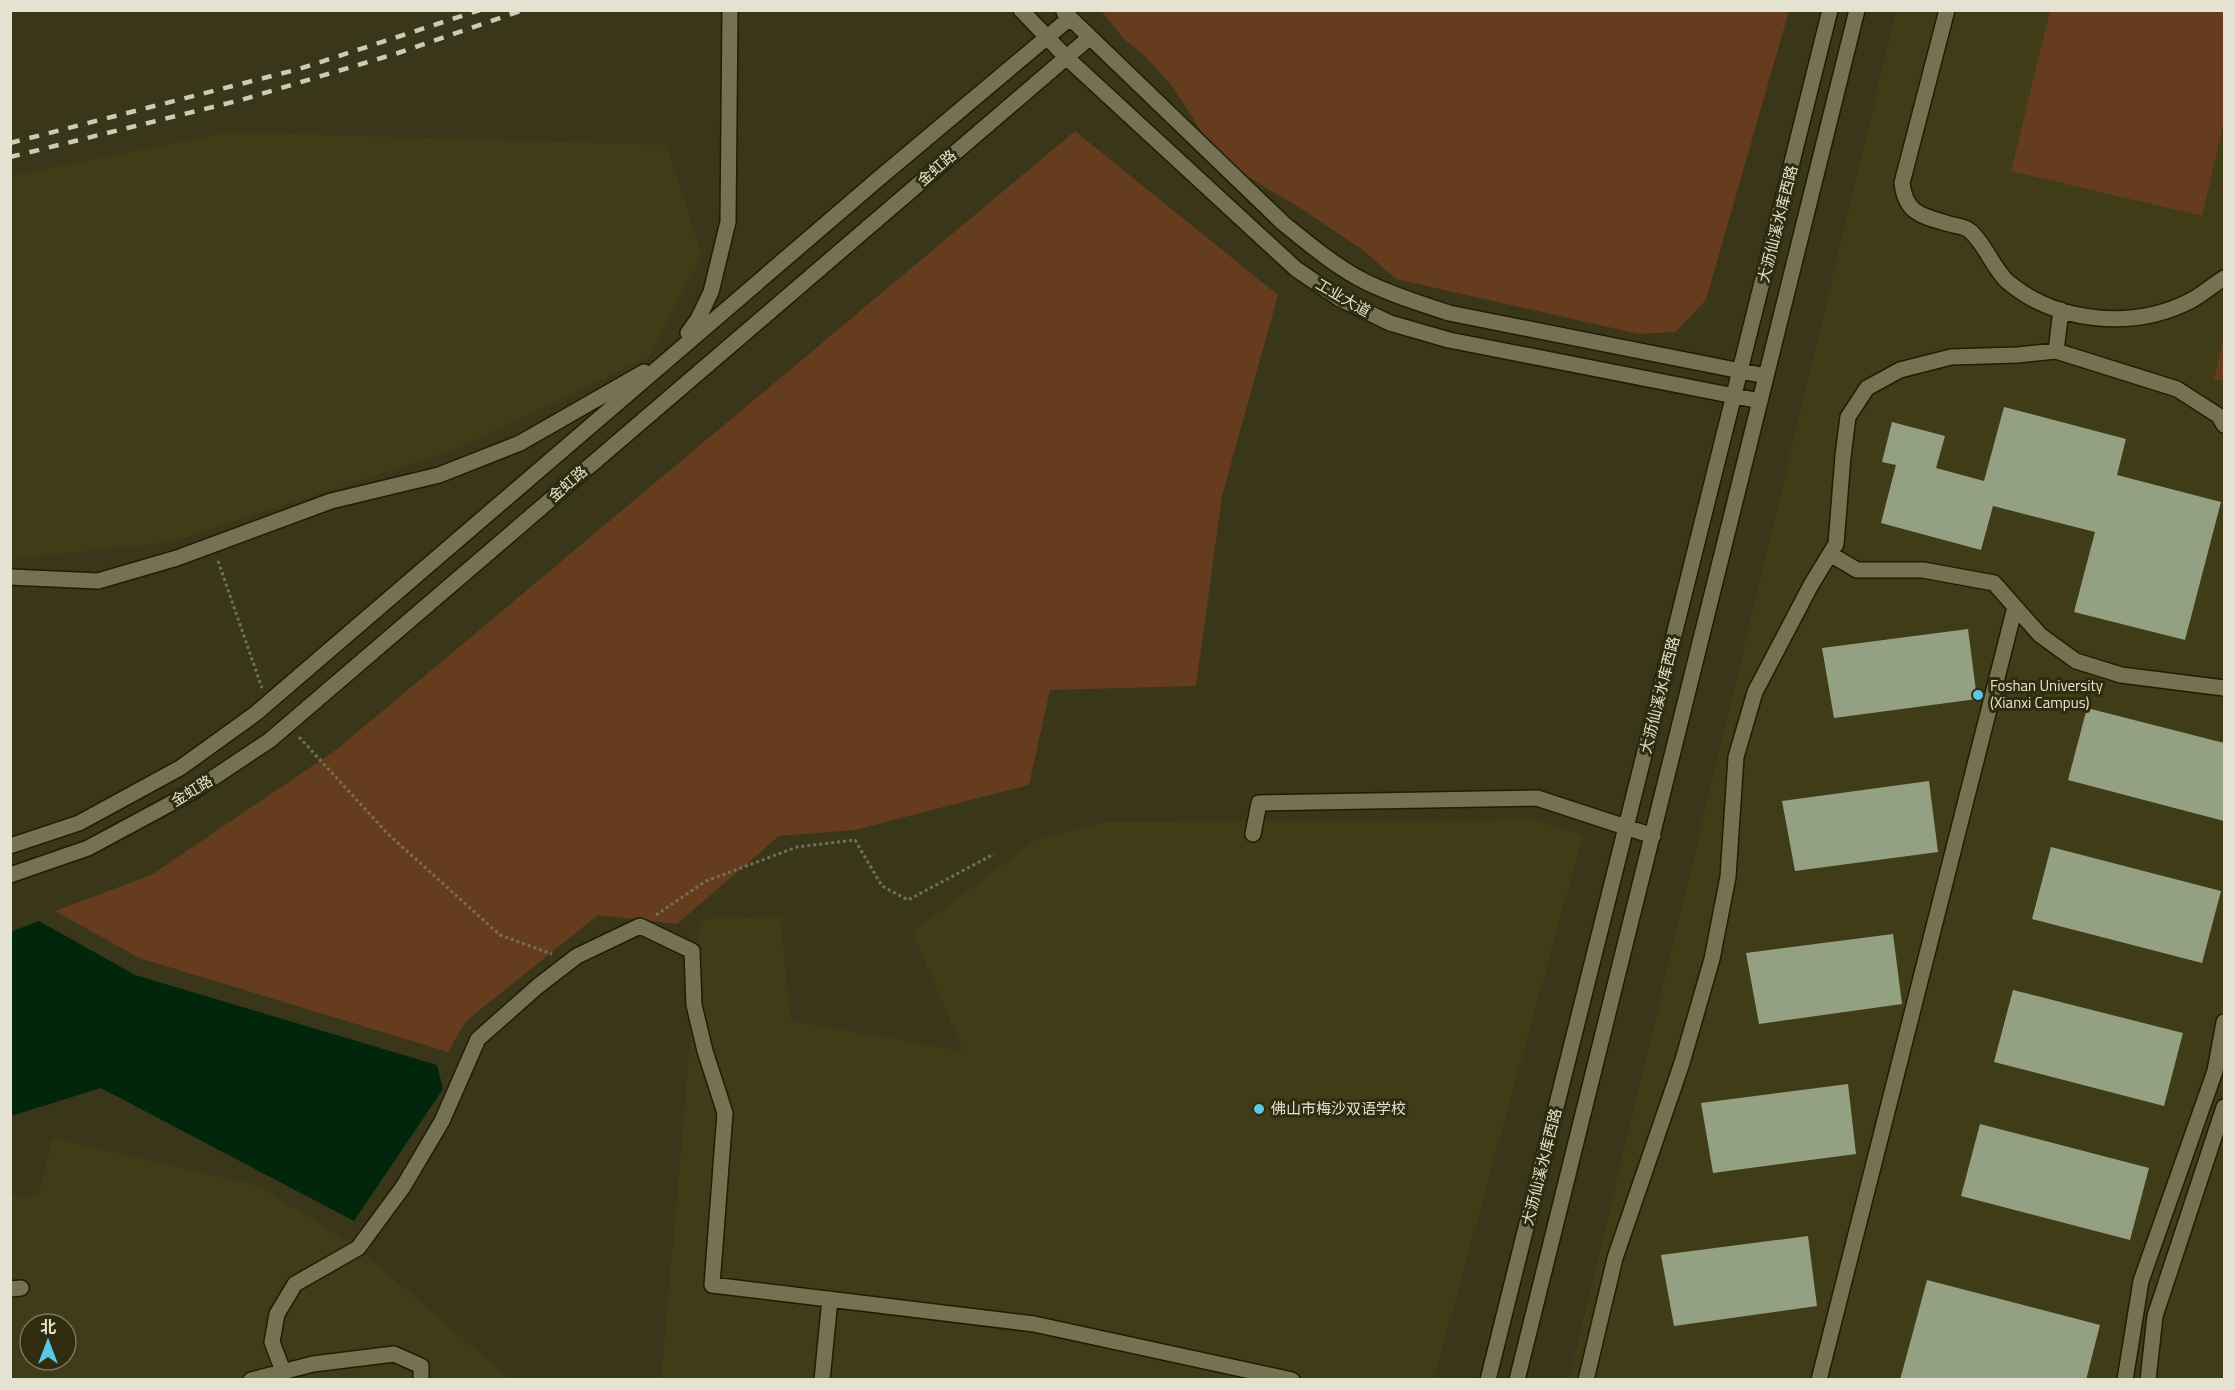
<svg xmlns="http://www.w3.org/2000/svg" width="2235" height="1390" font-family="'Titillium Web','Noto Sans SC',sans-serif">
<rect width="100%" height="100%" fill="#393619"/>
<path fill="#403c17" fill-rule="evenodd" d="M1896,11h328v1368l-655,1z
M230,132l437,13 35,110 -51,101 -194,93 -285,93 -161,17v-383z
M1534,820l49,15 -149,544 -773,1 40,-461 79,-2 11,104 172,30 -51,-119 123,-92 71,-18z
M52,1138l207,48 99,62 152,131 -499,1v-183l28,-1zM30,1324h36v36h-36z"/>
<path fill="#653c1d" d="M1101,11h688l-83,289 -31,32 -36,2 -243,-55 -32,-28 -59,-40 -62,-37 -42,-43 -29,-45 -30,-33 -16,-12z
M2050,11h174v112l-22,93 -191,-45z
M1075,131l203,164 -56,201 -26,190 -146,4 -21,95 -174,45 -76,6 -102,88 -79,-9 -132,106 -18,31 -309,-94 -84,-47 96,-36 185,-125z
M2224,337v44l-10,-2z"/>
<path fill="#01260b" d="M39,921l96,54 302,90 6,24 -89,132 -253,-133 -90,28v-181l2,-4z"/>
<path fill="#94a082" d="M2004,407l122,32 -9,36 104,27 -36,138 -111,-28 21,-80 -102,-26 -12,44 -100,-27 15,-58 -14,-3 10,-40 53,14 -9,32 48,13z
M1968,629l9,70 -143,19 -12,-70z
M2087,708l137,35v78l-156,-41z
M1929,781l9,71 -143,19 -13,-70z
M2051,847l170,44 -19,72 -170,-44z
M1893,934l9,70 -143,20 -13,-71z
M2013,990l170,43 -19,73 -170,-44z
M1848,1084l8,70 -143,19 -12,-70z
M1980,1124l169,44 -19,72 -169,-44z
M1808,1236l9,70 -143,20 -13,-71z
M1927,1280l173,45 -14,55h-186z"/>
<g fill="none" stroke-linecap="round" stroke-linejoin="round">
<g stroke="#211d02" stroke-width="18">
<path id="minor" d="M1021,10l45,47 230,212 44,30 50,24 59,17 311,61
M1947,10l-45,173c4,33 22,33 51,42 5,1 13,2 17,6 14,11 24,39 38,51 49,41 125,48 182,19 12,-6 23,-16 34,-23
M1064,12l219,211c26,21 53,44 83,59 27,13 55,22 83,31l317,63
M688,333l10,-14 13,-27 17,-70 2,-212
M2056,351l5,-41
M1830,554l27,16h66l71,13 46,52 36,26 45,14 103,13
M10,577l88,4 79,-23 154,-57 108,-26 81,-32 124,-71
M1253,834l6,-31 278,-5 116,38
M10,846l69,-23 101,-55 75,-54 622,-534 193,-162
M10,875l78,-27 104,-56 78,-52 819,-702
M10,1289l11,-1
M283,1371l-11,-29 5,-28 18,-30 63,-36 45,-61 39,-66 36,-82 60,-53 39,-30 63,-30 52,25 2,54 11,46 20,62 -13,172 322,39 258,56
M251,1380l62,-16 81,-10 27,12v14
M822,1380l8,-81
M1488,1380l342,-1370
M1517,1380l340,-1370
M1586,1380l29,-122 67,-195 30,-104 16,-82 8,-120 19,-65 56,-107 25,-41 7,-88 5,-39 19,-29 33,-18 51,-13 66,-2 39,-4 121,38 42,27 5,9
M1819,1380l196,-773
M2125,1380l16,-99 74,-210 9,-49
M2148,1380l7,-64 69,-209"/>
</g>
<path stroke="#727057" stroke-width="3" stroke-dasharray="3 3" stroke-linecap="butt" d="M218,561l44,127
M299,737l89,97 112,101 52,19
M656,915l50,-34 91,-34 58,-7 27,46 26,14 86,-46"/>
<use href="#minor" stroke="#757153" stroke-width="15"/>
<path stroke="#cccbb8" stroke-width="4.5" stroke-dasharray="10 10" stroke-linecap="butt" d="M10,143l289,-74 181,-59
M10,157l231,-57 157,-47 125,-43"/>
</g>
<g fill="#59c8e5" stroke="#2f2c0f" stroke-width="2">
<circle cx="1978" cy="695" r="6"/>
<circle cx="1259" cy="1109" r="6"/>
</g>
<g text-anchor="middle" stroke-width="6" stroke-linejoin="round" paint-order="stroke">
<g font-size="15" fill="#e4e3d2" stroke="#2f2c0f">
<text transform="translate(937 168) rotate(-41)" y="5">金虹路</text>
<text transform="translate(1778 224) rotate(-76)" y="5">大沥仙溪水库西路</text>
<text transform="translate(1343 298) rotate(30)" y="5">工业大道</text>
<text transform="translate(568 484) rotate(-41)" y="5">金虹路</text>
<text transform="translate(1660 695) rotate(-76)" y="5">大沥仙溪水库西路</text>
<text transform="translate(192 791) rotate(-31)" y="5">金虹路</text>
<text transform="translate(1542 1167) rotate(-76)" y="5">大沥仙溪水库西路</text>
</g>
<g font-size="15" fill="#e4e3d2" stroke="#2f2c0f" text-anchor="start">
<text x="1990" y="691">Foshan University<tspan x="1990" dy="17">(Xianxi Campus)</tspan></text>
<text x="1271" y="1114">佛山市梅沙双语学校</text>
</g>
</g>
<rect width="2235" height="1390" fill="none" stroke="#e4e3d2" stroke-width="24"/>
<g transform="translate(48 1342)"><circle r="28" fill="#2f2c0f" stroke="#77755d" stroke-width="1.5"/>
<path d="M0-4.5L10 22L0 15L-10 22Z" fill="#59c8e5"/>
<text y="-9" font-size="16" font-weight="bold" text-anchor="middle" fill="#e4e3d2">北</text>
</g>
</svg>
